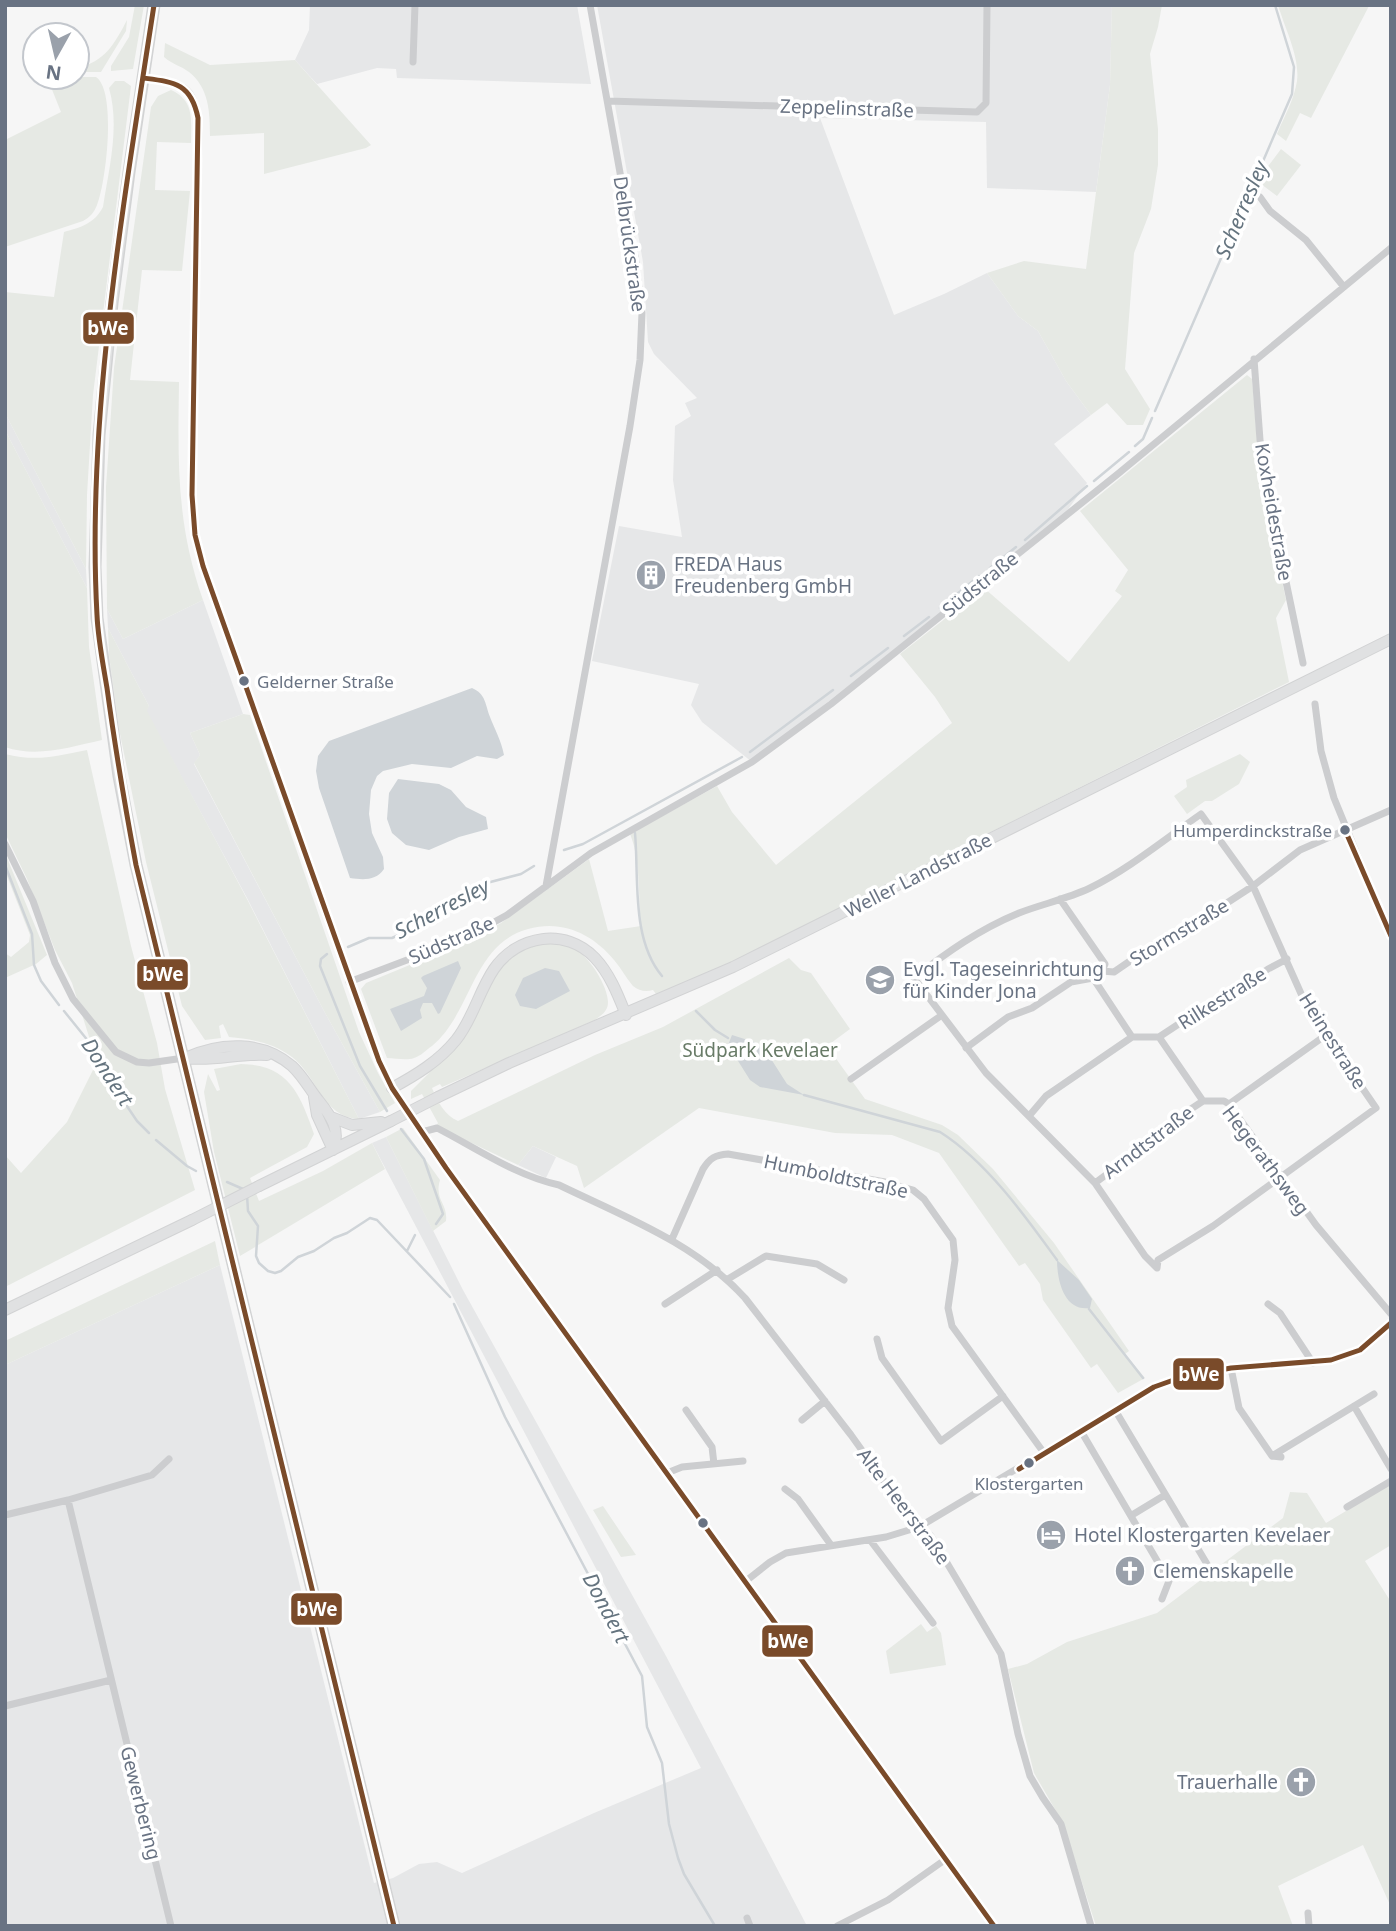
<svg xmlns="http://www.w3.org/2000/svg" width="1396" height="1931" font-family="'Noto Sans',sans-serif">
<rect width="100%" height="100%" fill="#f6f6f6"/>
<path fill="#e6e7e8" d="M310,5h267l14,79 -194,-6 -1,-9 -19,-1 -60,16 -22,-24 14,-30z
M597,5h515l-2,80 -14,107 -109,-4 -1,-66 -166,-4 74,197 50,-21 43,-21 31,43 20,15 28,50 25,34 -37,29 33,39 -23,32 -312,247 -50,-40 -11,-17 8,-21 -107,-23 27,-135 63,11 -9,-57 2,-54 16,-10 -6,-13 12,-5 -43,-44 -6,-12 -5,-80z
M5,413l81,156 1,19 -82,-158z
M203,600l40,114 -53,19 10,22 -6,9 130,247 56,101 -21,7 -112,-221 -101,-187 3,-5 -41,-78 -1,-19 16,30z
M386,1137l77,153 203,366 141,270h-802v-561l215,-100 154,618 19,-5 26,-14 18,-2 25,11 132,-60 107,-45 -329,-625z
M533,1146l23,11 -10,21 -28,-13z"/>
<path fill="#e6e9e4" d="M135,5h9l-11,64 -22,2v-5l18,-29z
M1112,5h50l-4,22 -8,27 8,75v36l-7,44 -17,44 -9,116 25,40 -7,16h-16l-20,-22 -16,12 -25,-34 -28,-50 -20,-15 -31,-43 37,-12 62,8 24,-184z
M1278,5l91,1 -58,112 -11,-5 -14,28 -9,-7c7,-17 17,-34 20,-53 3,-24 -12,-52 -19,-76z
M127,20l-1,11 -25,41h-24v-4c28,-6 38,-25 50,-48z
M165,43l45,22 85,-5 76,85 -5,3 -102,26v-41l-54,3c0,-24 -1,-48 -21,-64 -8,-6 -17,-8 -25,-15z
M51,77h45c21,14 10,106 1,128 -3,8 -7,12 -14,16l-78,26v-107l56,-28 -12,-30z
M115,81h9l7,5 -38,309 -6,100 -1,74 -81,-156v-121l49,5 10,-65c17,-5 30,-8 39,-25 6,-39 17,-80 6,-119z
M171,90c24,11 20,30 20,53l-34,-1 -2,48 35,1 -8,80 -40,-1 -12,110 49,2c-1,80 -3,141 24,218l-80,39 -16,-30 -1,-122 8,-119 37,-261 7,-11z
M1281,149l20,16 -24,31 -20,-15z
M1247,375l5,4 8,99 26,122 -10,18 13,64 -512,258 -67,32 -54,22 -3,-4c-7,2 -14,1 -20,-4 -7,-8 -12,-18 -19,-26 -21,-26 -52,-41 -86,-31 -56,15 -56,84 -96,117 -6,4 -11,10 -18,12 -8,3 -18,0 -27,0l-26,-69 5,-6 102,-42 33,-18 88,-64 19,72 33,-5c-3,-29 0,-66 -11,-92l87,-48 15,26 44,53 176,-142 -17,-26 -35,-43 84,-66 85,74 53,-66 -7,-5 13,-21 -48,-59z
M5,430l82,158 2,59 13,93c-32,7 -65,18 -97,7z
M108,628l41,78 -2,5 100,188 112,220c-36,-1 -42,-43 -67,-62 -18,-14 -40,-18 -63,-20l-6,-13 -4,2 2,12 -16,2 -23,-34 -36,-144 -27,-133 -10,-74z
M243,714l7,1 109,317 19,41 17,30 -15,9 -56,-101 -130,-248 6,-8 -10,-22z
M87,750l44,196 26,97 8,46 30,101 -190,97v-132l16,18 46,-51 30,-60 -25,-79 -17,-33 -28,-71 -22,-46v-79c32,8 50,2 82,-4z
M1240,754l10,8 -11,22 -27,17h-7l-18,13 -13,-18 13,-9 -1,-7z
M5,853l42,102 -11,9 -31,14v-25l6,4 18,-15 1,-7 -25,-64z
M543,943c12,0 23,2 33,7 14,7 37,43 31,58 -2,5 -7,8 -12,12l-153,67 -2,-3 -8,4c6,14 12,27 26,33l137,-66 68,-28 126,-69 12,12 10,3 39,56 -23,17 38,53 77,26 16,10 35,34 61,74 75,108 -4,3 20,24 -27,15 -21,-29 -6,4 -48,-68 -3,-16 -15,-21 -6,3 -80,-113 -47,-18 -57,-2 -136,-25 -115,80 -7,-22 -44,-20 -15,19 -82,-39 2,-3 -16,-29 -11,5v-8l32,-32 55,-88c13,-16 26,-22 45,-28z
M241,1064c48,1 59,30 73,70l-7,13 -57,31 9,23 64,-30 49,-28 13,26 -145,87 -26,-104 -10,-60 4,-18 9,17 3,-1 -6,-21z
M403,1128l37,52c-6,20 8,23 6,41l-13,10 -47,-94z
M215,1241l5,24 -215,100v-24z
M1391,1484v61l-26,16 26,41v305l-28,-62 -85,41 15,40h-197l-33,-103 -29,-50 -26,-104 19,-5 40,-22 90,-29 126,-95 7,-26 17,1 19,30z
M603,1506l33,49 -15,2 -28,-47z
M921,1624l6,8 9,-6 5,7 5,32 -56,9 -4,-23z"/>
<path fill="#cfd4d8" d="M472,688c14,6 13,16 18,29 5,13 11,23 14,38l-7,4 -20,-3 -26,12 -39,-4 -29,7 -6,5 -6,14 -2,24 3,19 11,24 1,12c-8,12 -21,11 -34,9l-31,-90 -3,-17 2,-15 11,-15z
M398,779l41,5 12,6 15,17 20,10 2,12 -29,8 -30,13 -23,-5 -14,-12 -5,-14 2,-26z
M458,961l3,7 -21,45 -2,1 -6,-11h-9l-3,7 2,8 -21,13 -11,-22 34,-13 3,-8 -6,-10 2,-2z
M545,968l14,3 11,20 -34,18 -16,-3 -5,-11 8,-17z
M732,1035l22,7 12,9 21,33 17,11 -44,-8 -10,-7 -22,-35z
M1057,1260l22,20 13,19 -2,9c-26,4 -33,-28 -33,-48z"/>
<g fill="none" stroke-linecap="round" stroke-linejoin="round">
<path stroke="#cfd4d8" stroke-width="2.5" d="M1155,411l137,-317 2,-27 -19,-62
M1135,446l8,-7 9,-21
M1094,481l35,-29
M1025,540l62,-54
M990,568l26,-21
M940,608l39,-32
M904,636l25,-19
M851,676l37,-28
M750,752l83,-62
M635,833c4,45 -4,106 27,143
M564,850l19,-6 159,-87
M5,865l27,69 2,31 7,16 18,24
M348,947l21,-9h23l26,-12 17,-16 21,-8 23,-17 42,-11 13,-8
M327,954l-6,5 -1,7 40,100 27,45
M64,1011l29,36 15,31 29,43 12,12
M696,1011l19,19 13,8
M804,1095l136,37c46,29 86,85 117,128
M401,1129l23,30 19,55 -7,10
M156,1140l31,26 9,5
M227,1182l16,7
M247,1195l1,16 10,15 -2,30 3,7 9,8 7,2 6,-2 17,-14 16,-6 20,-13 13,-5 23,-15 7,2 73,77
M407,1251l8,-16
M454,1304l51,113 137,259 5,51 15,36 7,61 9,34 6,16 31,52
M1089,1309l54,69"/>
<g stroke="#d2d3d4" stroke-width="12">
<path id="secondary" d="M185,1058c35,-16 77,-18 107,8 11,10 18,24 27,35 12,15 22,29 14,49
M185,1058c28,4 54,-5 82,-3
M392,1088c24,-13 47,-27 64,-48 17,-21 23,-49 38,-71 23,-34 72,-42 101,-11 15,16 23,37 31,57
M314,1097l3,18 16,35
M438,1097l71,-34 224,-96 658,-328
M331,1117l21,8 29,-3
M259,1186l132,-65
M5,1310l187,-90"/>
</g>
<g stroke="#d2d3d4" stroke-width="13">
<path id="primary" d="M154,5l-25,167 -17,131 -13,132 -4,132 2,51 22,158 17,89 258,1061"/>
</g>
<path stroke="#cccdcf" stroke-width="7" d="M413,62l2,-57
M143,78c45,5 53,9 56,55l-7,362 3,40 8,31 176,495 13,27 54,80 548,758
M608,101l369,11 9,-9 1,-98
M1260,197l10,14 36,29 38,47
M1254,359l6,81 15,89 28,134
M1315,704l6,47 13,47 57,139
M1201,814l52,72 50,112 23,37 50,73 -163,118 -55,34 -1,8 -12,-12 -50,-73 -109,-110 -72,-95c33,-26 66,-49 105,-65 23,-9 48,-14 71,-25 39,-19 75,-49 111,-74z
M5,844l28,57 22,62 18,36 43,53 21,10 12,1 35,-5
M546,886l84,-460 10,-66 2,-47 -6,-51 -46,-257
M1060,899l45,65 -3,7 -9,7 39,59h27l44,64h21l5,3 87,121 75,89
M1102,971l12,1 51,-35 25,-10 63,-41 47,-36 91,-40
M349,982l116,-44 42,-23 84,-62 161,-91 79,-58 288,-231 272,-225
M1159,1037l50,-33 23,-10 36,-25 19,-10
M966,1048l42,-31 24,-9 39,-26 22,-4
M851,1079l91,-64
M1229,1104l97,-69
M1029,1116l17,-20 86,-59
M422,1132l15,-4c39,20 79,48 122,57 66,32 136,58 186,113l106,137 58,81 22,20 70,118 17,80 12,42 13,22 18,26 30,102
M1095,1183l47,-35 19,-19 42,-28
M672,1239l31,-70c7,-11 12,-14 25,-15l157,28 28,8 11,9 29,41 2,20 -7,48 4,18 92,127
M728,1279l38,-23 51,8 27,16
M665,1304l52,-34
M1268,1304l12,9 33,50
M877,1339l5,19 59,83 62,-45
M1231,1368l8,40 33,48 9,1
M1354,1406l37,63
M686,1410l26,37 2,17
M1115,1410l92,154
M802,1420l23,-19
M1081,1431l88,150 -7,18
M1272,1456l102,-62
M667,1473l15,-6 61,-6
M785,1489l13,10 33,46
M68,1500l84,-25 17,-16
M1347,1507l44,-26
M5,1515l63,-15 103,426
M1132,1515l33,-20
M870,1540l63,83
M746,1581l24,-19 16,-9 100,-16 33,-10 235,-140 28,-10 49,-9 100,-8 29,-10 31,-27
M5,1706l106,-26
M1308,1913l1,13
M747,1918l3,8
M837,1926l51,-26 58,-41"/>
<use href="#secondary" stroke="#e0e1e2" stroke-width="10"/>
<use href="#primary" stroke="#e0e1e2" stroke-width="10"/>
<g stroke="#d2d3d4" stroke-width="12" stroke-linecap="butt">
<path id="secondary-bridge" d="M391,1121l47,-24
M192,1220l67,-34"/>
</g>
<use href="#secondary-bridge" stroke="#e0e1e2" stroke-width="10"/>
<g stroke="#fff" stroke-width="10">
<path id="bus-1" d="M154,5c-30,197 -68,410 -57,610 1,24 6,49 10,73 8,59 18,118 29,177l258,1061
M143,78c31,4 48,5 55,40l-6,377 3,40 8,31 176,495 13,27 54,80 548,758
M1345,830l46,106
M1019,1469l135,-82 28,-10 49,-9 100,-8 29,-10 31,-27"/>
</g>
<use href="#bus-1" stroke="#7a4b2a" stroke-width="5"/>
</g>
<defs>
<g id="building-disc" transform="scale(1.575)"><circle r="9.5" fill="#9aa1ab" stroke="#fff"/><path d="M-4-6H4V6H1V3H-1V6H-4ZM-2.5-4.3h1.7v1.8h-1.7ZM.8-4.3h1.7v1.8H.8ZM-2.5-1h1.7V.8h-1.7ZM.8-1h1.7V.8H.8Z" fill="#fff"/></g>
<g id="school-disc" transform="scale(1.575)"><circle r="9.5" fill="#9aa1ab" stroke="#fff"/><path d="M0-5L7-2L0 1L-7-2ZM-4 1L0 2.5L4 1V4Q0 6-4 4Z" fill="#fff"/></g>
<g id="hotel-disc" transform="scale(1.575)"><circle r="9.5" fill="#9aa1ab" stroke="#fff"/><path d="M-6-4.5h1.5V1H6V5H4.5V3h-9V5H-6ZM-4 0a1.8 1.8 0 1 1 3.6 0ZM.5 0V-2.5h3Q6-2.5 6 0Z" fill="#fff"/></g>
<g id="church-disc" transform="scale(1.575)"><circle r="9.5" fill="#9aa1ab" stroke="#fff"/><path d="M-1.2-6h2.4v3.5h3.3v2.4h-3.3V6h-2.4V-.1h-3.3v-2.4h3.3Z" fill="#fff"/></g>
</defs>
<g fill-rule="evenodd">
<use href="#building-disc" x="651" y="575"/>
<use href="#school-disc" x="880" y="980"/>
<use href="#hotel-disc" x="1051" y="1535"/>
<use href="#church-disc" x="1130" y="1571"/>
<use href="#church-disc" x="1301" y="1782"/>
</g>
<g fill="#697383" stroke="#fff" stroke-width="2.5">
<circle cx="244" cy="681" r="6"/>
<circle cx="1345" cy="830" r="6"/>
<circle cx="1029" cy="1463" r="6"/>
<circle cx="703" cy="1523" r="6"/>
</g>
<g text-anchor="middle" stroke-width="7" stroke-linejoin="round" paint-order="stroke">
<g font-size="17" fill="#697383" stroke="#fff" text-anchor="start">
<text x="257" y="688">Gelderner Straße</text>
<text x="1332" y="837" text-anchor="end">Humperdinckstraße</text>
<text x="1029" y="1490" text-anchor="middle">Klostergarten</text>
</g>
<g font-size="19" fill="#697383" stroke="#fff">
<text transform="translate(847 108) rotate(2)" y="7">Zeppelinstraße</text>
<text transform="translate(630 244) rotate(82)" y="7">Delbrückstraße</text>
<text transform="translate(1274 512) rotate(80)" y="7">Koxheidestraße</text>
<text transform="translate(980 584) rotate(-39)" y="7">Südstraße</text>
<text transform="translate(918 875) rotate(-27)" y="7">Weller Landstraße</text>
<text transform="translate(1179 932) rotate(-31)" y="7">Stormstraße</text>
<text transform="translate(451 940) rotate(-24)" y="7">Südstraße</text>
<text transform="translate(1222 998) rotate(-32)" y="7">Rilkestraße</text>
<text transform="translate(1333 1041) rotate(58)" y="7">Heinestraße</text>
<text transform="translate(1148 1142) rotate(-37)" y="7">Arndtstraße</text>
<text transform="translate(1266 1160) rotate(53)" y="7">Hegerathsweg</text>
<text transform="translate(836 1176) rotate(12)" y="7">Humboldtstraße</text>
<text transform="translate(904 1506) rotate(53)" y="7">Alte Heerstraße</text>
<text transform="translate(141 1803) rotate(76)" y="7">Gewerbering</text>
</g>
<g font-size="19" fill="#697383" stroke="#fff" text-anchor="start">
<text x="674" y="571">FREDA Haus<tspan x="674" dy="22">Freudenberg GmbH</tspan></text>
<text x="903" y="976">Evgl. Tageseinrichtung<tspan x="903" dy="22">für Kinder Jona</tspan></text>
<text x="1074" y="1542">Hotel Klostergarten Kevelaer</text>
<text x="1153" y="1578">Clemenskapelle</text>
<text x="1278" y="1789" text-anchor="end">Trauerhalle</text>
</g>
<g font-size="19" fill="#687b67" stroke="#fff">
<text x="760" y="1057">Südpark Kevelaer</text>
</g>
<g font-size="21" font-style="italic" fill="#65747f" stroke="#fff">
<text transform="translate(1242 210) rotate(-67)" y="7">Scherresley</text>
<text transform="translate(442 909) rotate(-28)" y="7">Scherresley</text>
<text transform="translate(107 1072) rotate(57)" y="7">Dondert</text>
<text transform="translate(606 1608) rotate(62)" y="7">Dondert</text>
</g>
</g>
<g stroke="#fff" stroke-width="2.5">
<rect x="82" y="311" width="53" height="34" rx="7" fill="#7a4b2a"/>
<rect x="136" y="958" width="53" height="33" rx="7" fill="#7a4b2a"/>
<rect x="1172" y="1357" width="53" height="34" rx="7" fill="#7a4b2a"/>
<rect x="290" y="1592" width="53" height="34" rx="7" fill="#7a4b2a"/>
<rect x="761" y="1624" width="53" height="34" rx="7" fill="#7a4b2a"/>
</g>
<g font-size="19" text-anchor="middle" font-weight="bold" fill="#fff">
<text x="108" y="335">bWe</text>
<text x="163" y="981">bWe</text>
<text x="1199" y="1381">bWe</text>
<text x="317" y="1616">bWe</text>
<text x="788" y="1648">bWe</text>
</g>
<rect width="1396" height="1931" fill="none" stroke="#697383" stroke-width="14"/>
<g transform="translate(56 56) rotate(188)"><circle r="33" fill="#ffffff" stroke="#c3c7cd" stroke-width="2"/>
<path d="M0-5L12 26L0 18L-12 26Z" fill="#9aa1ab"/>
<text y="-10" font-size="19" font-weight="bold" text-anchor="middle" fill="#697383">N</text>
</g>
</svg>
